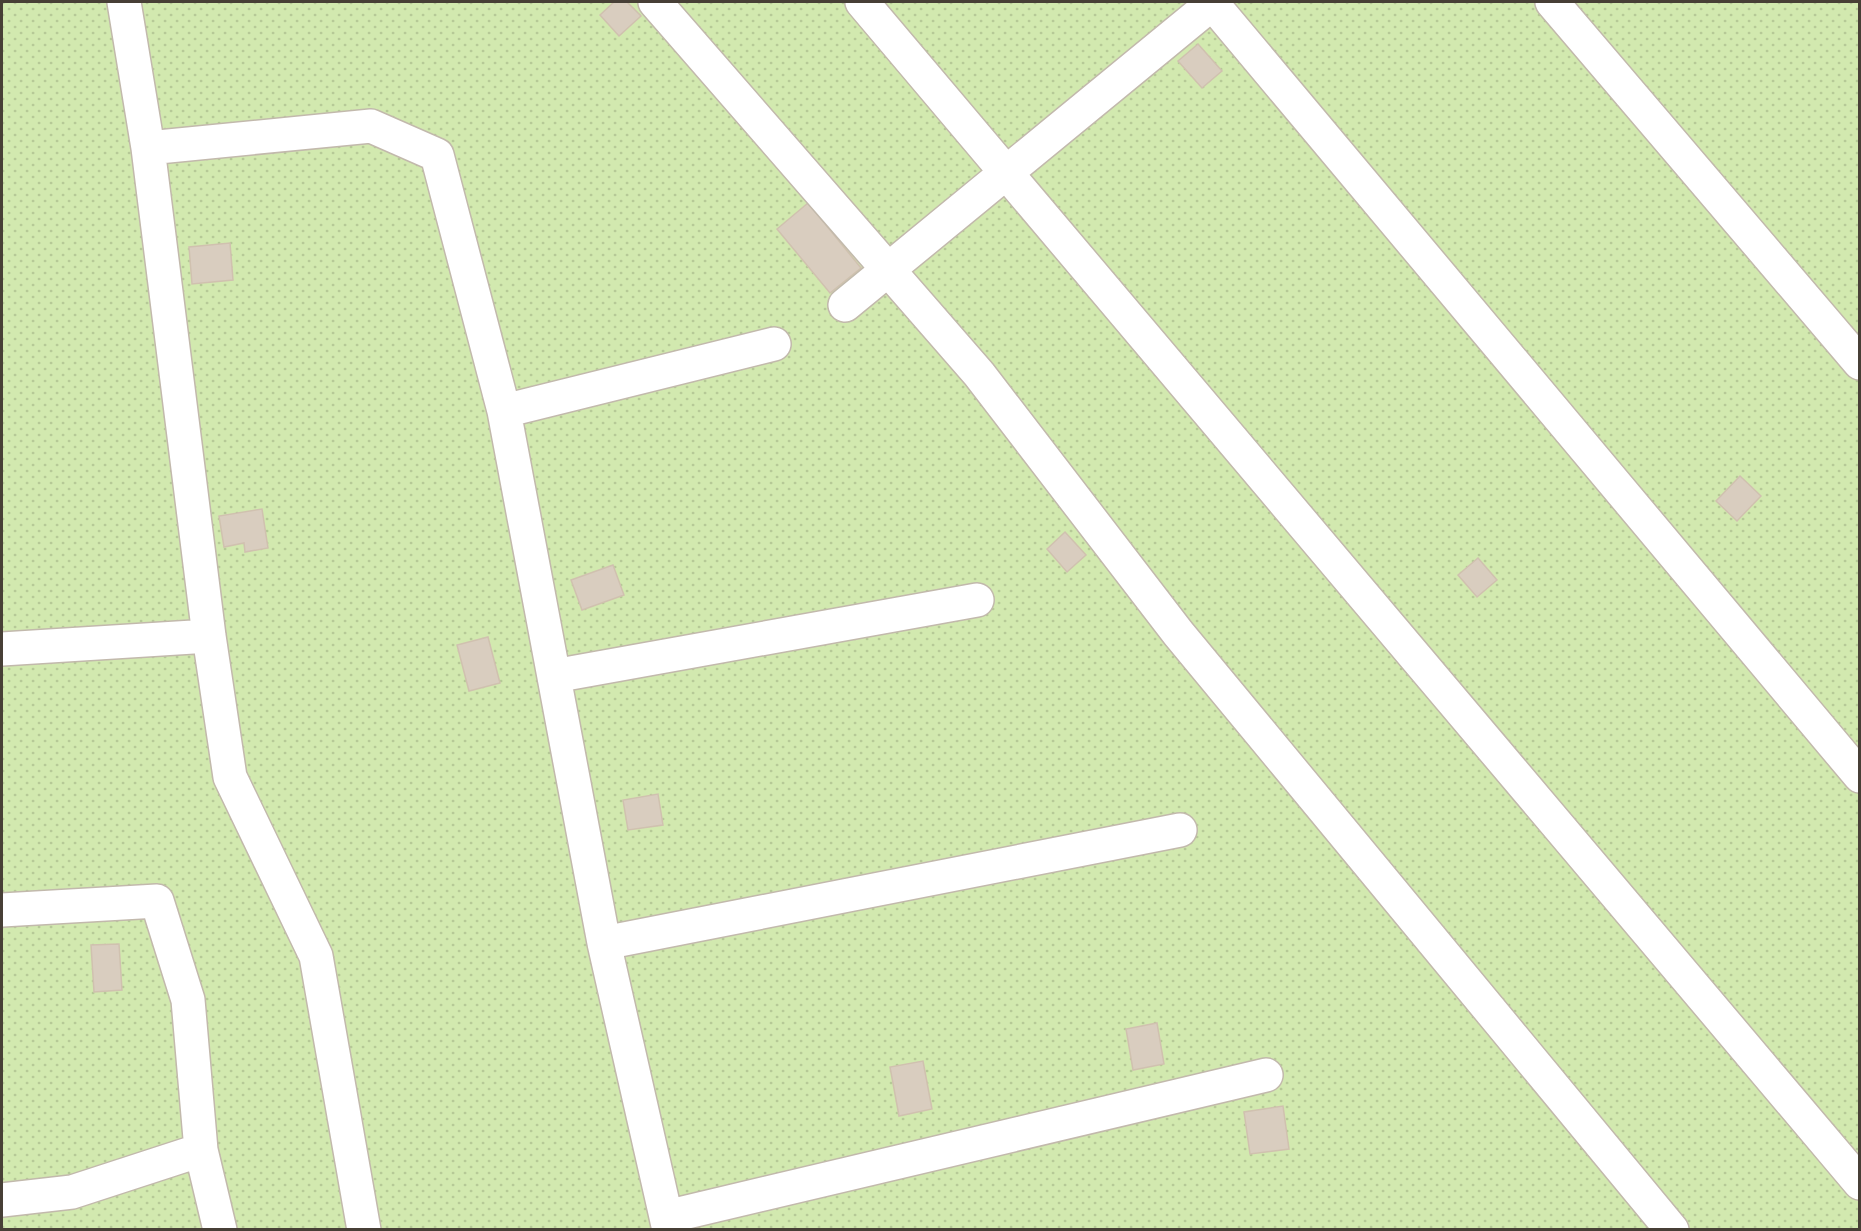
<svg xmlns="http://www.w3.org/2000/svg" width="1861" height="1231" font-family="'Noto Sans',sans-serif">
<defs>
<pattern id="green-dots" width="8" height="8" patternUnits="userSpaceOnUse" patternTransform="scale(1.5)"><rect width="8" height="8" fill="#d2e9af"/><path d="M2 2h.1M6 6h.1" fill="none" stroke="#b6c997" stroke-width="1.8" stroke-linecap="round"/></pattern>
</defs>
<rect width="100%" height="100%" fill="#f4efe7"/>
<path fill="url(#green-dots)" d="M2,2h1857v1227h-1857z"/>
<path fill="#d9cdbf" stroke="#d0c1af" stroke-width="1.5" d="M614,2h13l14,14 -22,20 -19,-21z
M1198,44l24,27 -20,17 -24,-27z
M808,203l53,65 -31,25 -53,-64z
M230,243l3,37 -41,4 -3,-37z
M1740,476l21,20 -24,25 -21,-20z
M262,509l6,39 -23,4 -1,-9 -20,4 -5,-31z
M1065,532l21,23 -19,17 -20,-23z
M1478,558l19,22 -20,17 -19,-22z
M613,565l11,30 -42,15 -11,-30z
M488,637l12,46 -31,8 -12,-46z
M658,794l5,31 -35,5 -5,-30z
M119,944l3,46 -28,2 -3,-47z
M1157,1023l7,41 -31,6 -7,-41z
M923,1061l9,48 -33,7 -9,-49z
M1283,1106l6,43 -39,5 -6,-42z"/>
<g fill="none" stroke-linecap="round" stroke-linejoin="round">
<g stroke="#c2b9ac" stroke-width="36">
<path id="minor" d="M124,2l24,146 61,488 21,141 86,179 48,274
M655,2l324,372 199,259 494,597
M862,2l998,1181
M1211,2l649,774
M1552,2l308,361
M148,148l223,-22 66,29 67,256 100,532 65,287
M845,305l369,-303
M504,411l270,-67
M2,649l207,-13
M554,676l423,-76
M2,910l155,-9 31,99 13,150 19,80
M604,943l576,-113
M2,1200l70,-8 129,-42
M666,1217l600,-142"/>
</g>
<use href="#minor" stroke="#fff" stroke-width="33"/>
</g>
<rect width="1861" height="1231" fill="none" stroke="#473f36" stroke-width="6"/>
</svg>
